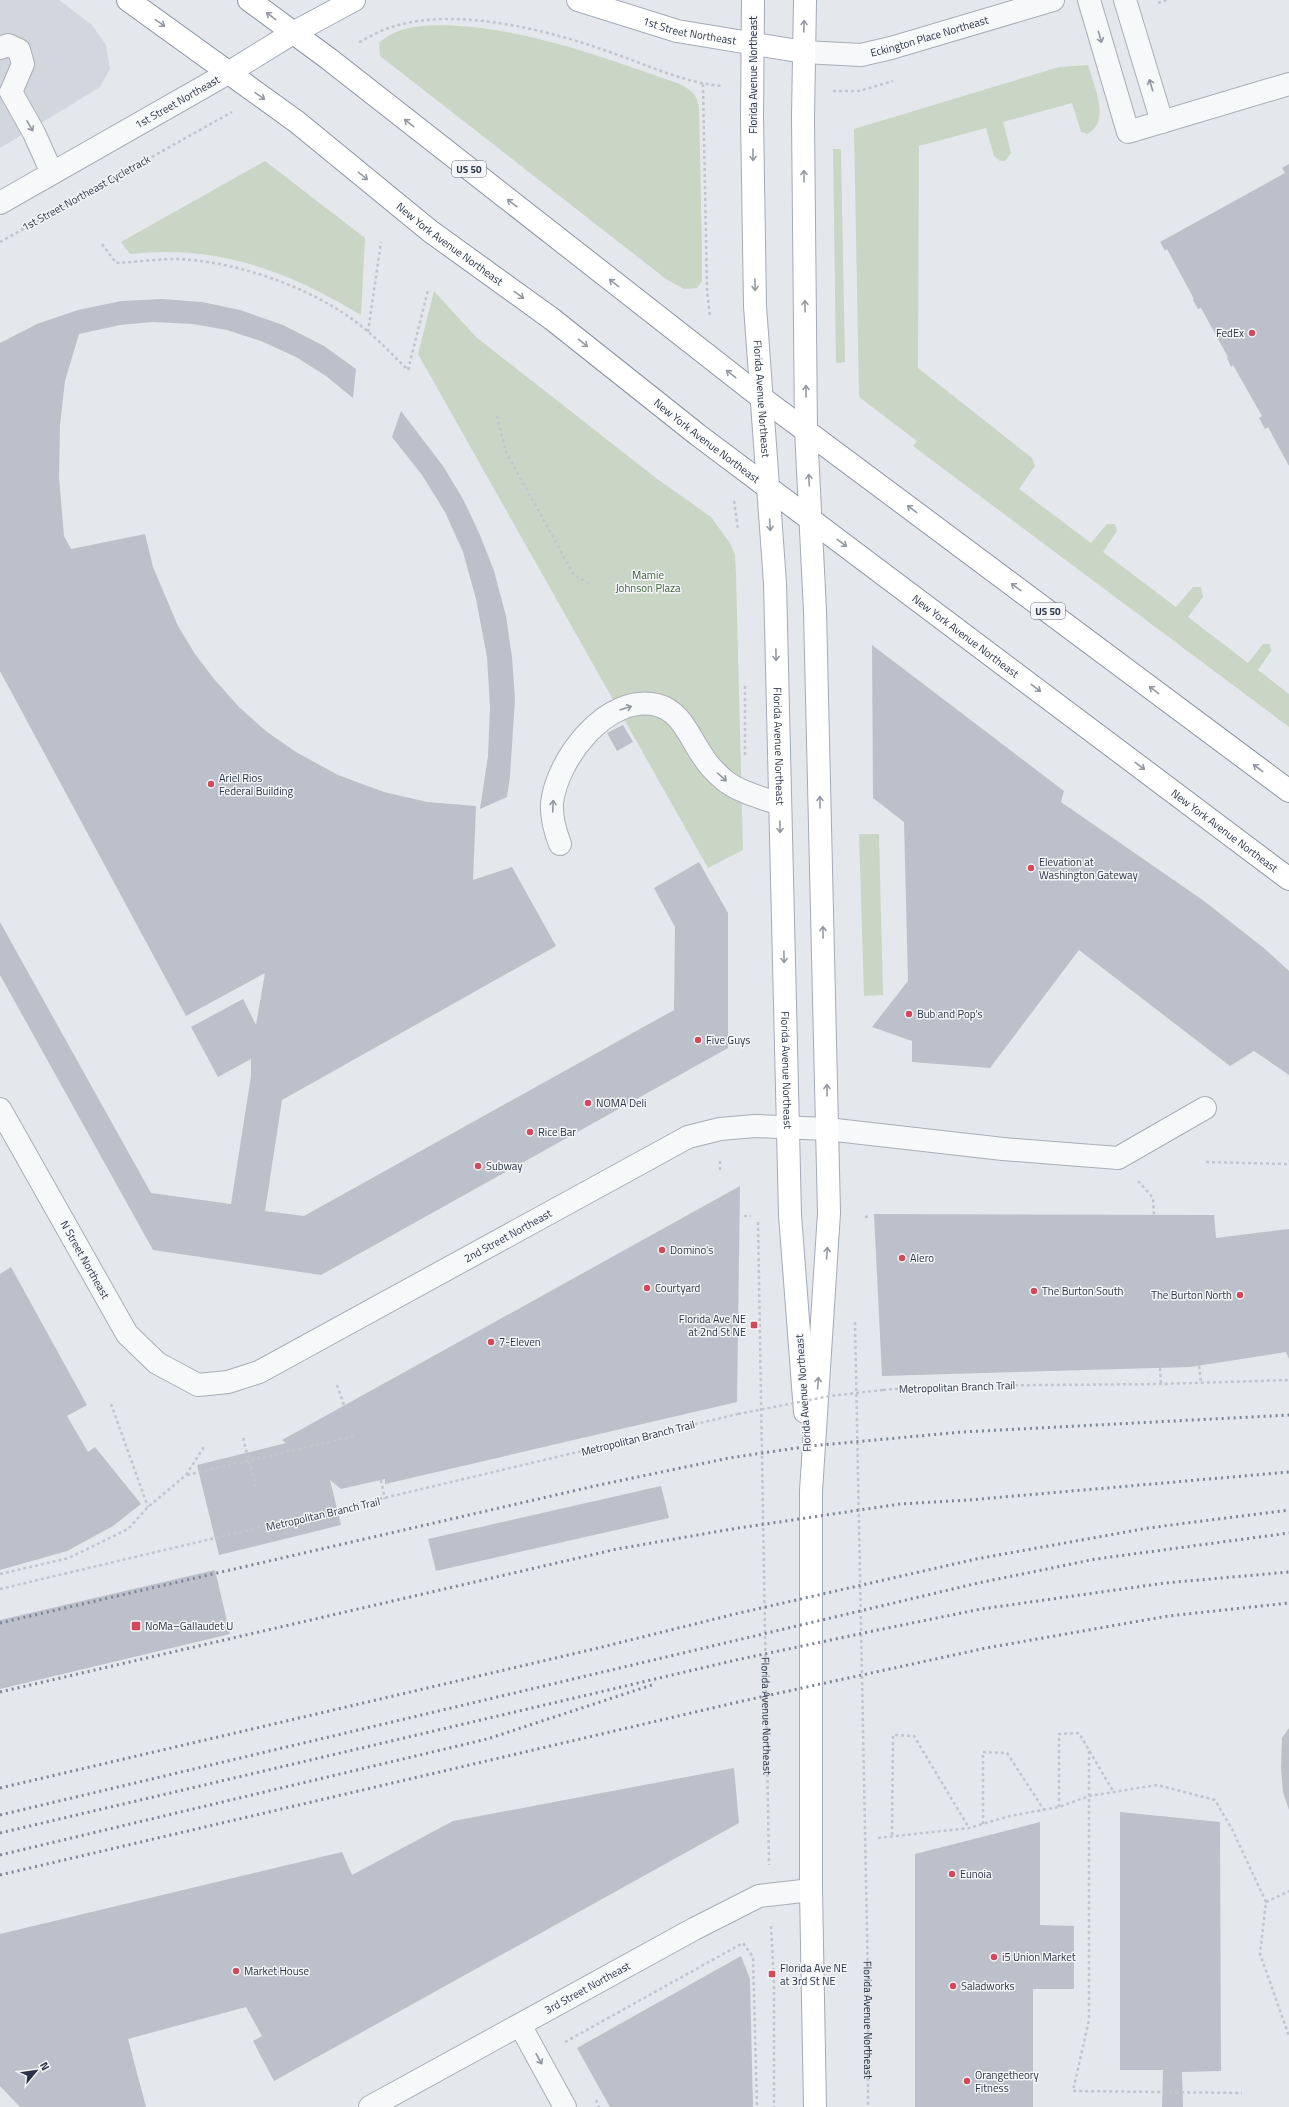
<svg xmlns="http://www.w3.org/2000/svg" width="1289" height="2107" font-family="'Titillium Web',sans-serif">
<rect width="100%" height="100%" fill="#e4e7ec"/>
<path fill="#d2d6de" d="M0,0h59l33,25 14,20 4,24 -10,18 -100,61z"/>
<path fill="#c9d6c5" d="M443,25c84,3 155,31 234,58 13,6 21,11 22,26l3,140v32l-5,7 -13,1 -18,-10 -286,-223 -1,-13c19,-17 40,-17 64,-18z
M1088,65c5,19 24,57 -1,69l-6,-2 -9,-29 -69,19 8,31 -6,8h-5l-6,-5 -8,-28 -67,18 -1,222 114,90 3,8 -16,23 72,54 16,-19h8l2,7 -14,21 73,55 17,-20h8l2,10 -15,20 60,46 15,-19h7l1,7 -13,19 31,24v33l-376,-281 4,-5 -58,-44 -5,-268 205,-62z
M833,149h8l4,213 -9,1z
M265,161l100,77 -4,77c-73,-44 -144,-71 -231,-61l-9,-12z
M434,291l42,46 180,141 55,39 19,26 5,12 1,19 7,276 -35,18 -290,-514z
M859,834h20l4,161 -19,1z"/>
<path fill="#bbc0ca" d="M1289,164v302l-21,-39 -3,2 -6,-11 3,-2 -29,-51 -2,2 -4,-9 1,-1 -27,-49 -3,1 -5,-9 1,-1 -27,-50 -2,2 -5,-9 125,-69 -3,-5z
M162,299l40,3 38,8 43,15 41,21 32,23 -3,29 -27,-22 -30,-19 -35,-16 -34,-11 -34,-6 -41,-2 -32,3 -41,9 -14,47 -5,44 -1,52 5,59 7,13 74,-15 8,33 25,59 17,28 19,25 25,28 28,25 29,20 42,23 46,17 43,10 49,4 -3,74 39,-13 44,79 -274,154 -17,111 39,5 370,-206 1,-83 -21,-39 45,-26 29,51v135l-407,227 -168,-25 -153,-275v-53l151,271 80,11 20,-128v-17l-33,18 -27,-50 52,-28 13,26 9,-52 -79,43 -186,-345v-328l37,-19 41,-14 43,-9z
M401,411l42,55 20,33 17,36 14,36 12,45 6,41 3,42 -5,77 -3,21 -27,12 8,-53 2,-49 -3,-50 -11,-58 -13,-47 -18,-40 -23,-37 -30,-38z
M872,645l192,146 -3,11 143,99 61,48 24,22v104l-35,-24 -24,15 -151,-116 -89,118 -78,-6v-21l-40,-14 36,-46 -4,-159 -31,-24z
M623,725l10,17 -16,9 -10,-18z
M740,1186l-3,216 -352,82v-5l-44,10 -11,-9 11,45 -122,30 -22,-90 89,-22 -4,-3z
M874,1214l340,1 2,23 73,-9v130l-3,-7 -96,15 -308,9z
M11,1267l76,138 -20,11 21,36 7,-5 46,57 -28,22 -46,25 -67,19v-296z
M661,1486l8,32 -233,53 -8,-32z
M215,1570l15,64 -230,55v-69z
M1289,1728v82l-6,-18 -2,-24 1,-30z
M734,1768l5,55 -465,258 -21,-40 9,-5 -16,-29 -118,32 18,68h-126l-20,-21v-152l342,-82 10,23 101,-54z
M1120,1812l100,10 1,249 -39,1 1,35h-21l1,-37h-43z
M1040,1822v103l34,1v63h-41v118h-118v-253z
M741,1956l9,23 3,128h-143l-33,-59z"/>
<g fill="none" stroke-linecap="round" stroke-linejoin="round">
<g stroke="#a9aeb7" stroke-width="24">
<g id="minor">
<path d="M1089,0l39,132 161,-48"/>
<path d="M1125,0l37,122"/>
<path d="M0,48l8,-3 11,5 4,14 -12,28"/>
<path id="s3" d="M804,52l57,3 30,-7 162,-48"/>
<path d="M11,92l23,41 18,40"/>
<path id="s4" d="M0,203l228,-130"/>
<path d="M560,844c-5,-13 -9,-26 -8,-41 5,-44 55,-110 105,-98 25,6 33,34 47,53 5,8 13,16 20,22 15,12 38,18 56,24"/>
<path id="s5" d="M0,1109l127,225 30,29 41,22 30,-3 31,-10 429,-235 32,-8 35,-3 72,3 176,20 115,9 87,-50"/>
<path d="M520,2025l45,82"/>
<path id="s6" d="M370,2107l324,-178 65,-33 52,-6"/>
</g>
</g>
<g stroke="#a3abb8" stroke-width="24">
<g id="major">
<path id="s7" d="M578,0l99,31 127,21"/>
<path id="s8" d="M753,0l-1,116 3,190 20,277 15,632 15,197"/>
<path d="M805,0l-2,117 3,313 9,181 14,602 -18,278v399l4,217"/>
<path d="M228,73l65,-40 61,-33"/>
</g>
</g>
<g stroke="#8b94a3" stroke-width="24">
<g id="highway">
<path id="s9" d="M128,0l169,122 133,109 122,88 146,116 591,444"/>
<path d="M249,0l80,59 433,339 527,393"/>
</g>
</g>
<g stroke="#c2c5cb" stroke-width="2.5" stroke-dasharray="3 3" stroke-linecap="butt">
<path d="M1158,3l9,-3"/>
<path d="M359,42c9,-4 18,-10 27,-13 67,-25 167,2 232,26 34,12 68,28 104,31"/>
<path d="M703,84l4,206 3,27"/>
<path d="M833,91h26l34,-10"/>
<path d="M0,242l232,-130"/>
<path d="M102,244l14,19c20,-1 41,-4 61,-4 53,2 118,23 163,52 26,16 47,38 68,59l20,-80"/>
<path d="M368,332l13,-90"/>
<path d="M497,416l9,36 68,123 16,9"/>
<path d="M734,501l4,28"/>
<path d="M745,686v71"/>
<path d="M720,1161v12"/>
<path d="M1206,1162l80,2 3,-3"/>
<path d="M1138,1181l15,17 1,17"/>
<path d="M744,1216h7"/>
<path d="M865,1217l5,-1"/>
<path id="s1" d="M758,1222l11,643"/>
<path id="s2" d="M855,1322l13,659v126"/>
<path d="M1199,1366l2,17"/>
<path d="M1160,1368l1,16"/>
<path d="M337,1385l7,20"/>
<path d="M883,1390l52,-4 226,-2 128,-4"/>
<path d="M111,1404l37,103"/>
<path d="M243,1438l13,50"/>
<path d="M187,1475l168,-39"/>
<path d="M381,1480l4,19"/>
<path d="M0,1574l69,-16 59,-29 20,-22 38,-32 18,-28"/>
<path d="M0,1589l738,-175"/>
<path d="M1089,1751v269l-16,71 169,2"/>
<path d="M1059,1807v-73l20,-1 34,58"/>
<path d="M983,1824v-72l24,1 37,57"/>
<path d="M892,1835l1,-100 21,1 55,92"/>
<path d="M878,1838l91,-10 41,-12 49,-9 30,-11 68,-11 58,15 17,29 34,73 -6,52 29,82"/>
<path d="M1266,1902l23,-11"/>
<path d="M771,1926l3,57v124"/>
<path d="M565,2042l178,-99 10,14 4,150"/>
<path d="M596,2100l3,7"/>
</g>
<use href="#minor" stroke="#f7f8fa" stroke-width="22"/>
<use href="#major" stroke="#fff" stroke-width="22"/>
<use href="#highway" stroke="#fff" stroke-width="22"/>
<path stroke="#7d8696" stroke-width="3" stroke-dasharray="2 4" stroke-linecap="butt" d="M0,1623l599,-138 130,-27 81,-12 152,-14 327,-17
M0,1692l617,-143 115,-20 168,-25 69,-4 320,-28
M0,1788l594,-139 141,-35 241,-55 172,-31 141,-18
M0,1815l978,-232 118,-24 193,-26
M0,1833l736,-173 142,-30 103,-21 184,-26 124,-11
M0,1855l487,-116 165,-54
M0,1875l738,-173 248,-54 182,-32 121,-13"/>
<path stroke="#c2c5cb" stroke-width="2.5" stroke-dasharray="3 3" stroke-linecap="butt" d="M738,1414l92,-18 53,-6"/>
</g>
<defs><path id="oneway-shaft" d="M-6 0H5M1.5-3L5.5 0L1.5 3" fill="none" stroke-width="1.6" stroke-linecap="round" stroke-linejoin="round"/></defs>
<g stroke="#959aa2">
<use href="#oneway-shaft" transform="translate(271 16) rotate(-143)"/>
<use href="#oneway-shaft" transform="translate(160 23) rotate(36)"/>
<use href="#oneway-shaft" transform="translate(804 26) rotate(-88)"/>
<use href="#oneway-shaft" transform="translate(260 96) rotate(35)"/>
<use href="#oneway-shaft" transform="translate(409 123) rotate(-142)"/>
<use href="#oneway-shaft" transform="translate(753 155) rotate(89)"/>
<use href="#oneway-shaft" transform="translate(363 176) rotate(39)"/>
<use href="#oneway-shaft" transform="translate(804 176) rotate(-91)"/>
<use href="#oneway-shaft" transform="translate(512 203) rotate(-142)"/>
<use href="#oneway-shaft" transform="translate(614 283) rotate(-142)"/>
<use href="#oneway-shaft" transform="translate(755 285) rotate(89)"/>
<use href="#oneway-shaft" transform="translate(519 295) rotate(36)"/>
<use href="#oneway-shaft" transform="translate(805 306) rotate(-91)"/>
<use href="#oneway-shaft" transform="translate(583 343) rotate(39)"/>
<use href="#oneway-shaft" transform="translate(731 374) rotate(-142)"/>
<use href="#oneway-shaft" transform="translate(806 391) rotate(-90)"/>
<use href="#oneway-shaft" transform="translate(809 480) rotate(-93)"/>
<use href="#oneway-shaft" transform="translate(912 509) rotate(-143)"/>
<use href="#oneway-shaft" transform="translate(770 525) rotate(86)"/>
<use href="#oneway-shaft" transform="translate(842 543) rotate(37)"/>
<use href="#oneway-shaft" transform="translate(1016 587) rotate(-143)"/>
<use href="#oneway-shaft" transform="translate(776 655) rotate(89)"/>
<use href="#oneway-shaft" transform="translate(1036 688) rotate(37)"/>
<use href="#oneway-shaft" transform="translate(1154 690) rotate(-143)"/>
<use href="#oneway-shaft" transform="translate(1140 766) rotate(37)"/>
<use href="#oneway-shaft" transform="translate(1258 768) rotate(-143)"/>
<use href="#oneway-shaft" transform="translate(820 802) rotate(-91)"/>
<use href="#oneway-shaft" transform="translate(780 827) rotate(89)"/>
<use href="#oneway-shaft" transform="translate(823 932) rotate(-91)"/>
<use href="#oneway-shaft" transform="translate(784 957) rotate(89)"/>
<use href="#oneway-shaft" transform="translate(827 1090) rotate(-91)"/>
<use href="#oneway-shaft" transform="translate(827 1253) rotate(-86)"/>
<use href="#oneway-shaft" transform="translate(818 1383) rotate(-86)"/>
</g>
<g stroke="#9196a0">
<use href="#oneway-shaft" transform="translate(1100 37) rotate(74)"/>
<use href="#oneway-shaft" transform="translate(1151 85) rotate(-107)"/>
<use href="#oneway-shaft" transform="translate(30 126) rotate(60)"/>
<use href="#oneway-shaft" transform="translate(626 708) rotate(-17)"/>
<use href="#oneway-shaft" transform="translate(722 777) rotate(42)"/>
<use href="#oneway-shaft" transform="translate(553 806) rotate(-88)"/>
<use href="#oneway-shaft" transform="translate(539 2059) rotate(61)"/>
</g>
<g fill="#d1495b" stroke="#f4f6f9" stroke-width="1.5">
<circle cx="1252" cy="333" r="4"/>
<circle cx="211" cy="784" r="4"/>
<circle cx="1031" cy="868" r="4"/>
<circle cx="909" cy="1014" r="4"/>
<circle cx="698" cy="1040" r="4"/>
<circle cx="588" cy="1103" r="4"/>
<circle cx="530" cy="1132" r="4"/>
<circle cx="478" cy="1166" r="4"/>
<circle cx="662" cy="1250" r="4"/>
<circle cx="902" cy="1258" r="4"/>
<circle cx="647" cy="1288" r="4"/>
<circle cx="1034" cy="1291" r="4"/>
<circle cx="1240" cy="1295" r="4"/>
<rect x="750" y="1321" width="8" height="8" rx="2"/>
<circle cx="491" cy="1342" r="4"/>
<rect x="131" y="1621" width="10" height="10" rx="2"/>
<circle cx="952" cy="1874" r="4"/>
<circle cx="994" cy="1957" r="4"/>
<circle cx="236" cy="1971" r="4"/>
<rect x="768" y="1970" width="8" height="8" rx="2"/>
<circle cx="953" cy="1986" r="4"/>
<circle cx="967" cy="2081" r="4"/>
</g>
<g text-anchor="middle" stroke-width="3" stroke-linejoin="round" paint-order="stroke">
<g fill="#f4f6f9" stroke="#676e7b" stroke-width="1">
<rect x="452" y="161" width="34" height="16" rx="3"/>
<rect x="1031" y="603" width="34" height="16" rx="3"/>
</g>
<g font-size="10" font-weight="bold" fill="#2b3445">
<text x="469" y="173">US 50</text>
<text x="1048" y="615">US 50</text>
</g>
<g font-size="11" fill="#2b3445" stroke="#f4f6f9">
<text dy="4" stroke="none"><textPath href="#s7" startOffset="116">1st Street Northeast</textPath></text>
<text dy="4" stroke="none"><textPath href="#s3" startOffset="128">Eckington Place Northeast</textPath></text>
<text transform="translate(753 75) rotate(-90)" y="4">Florida Avenue Northeast</text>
<text dy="4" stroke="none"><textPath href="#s4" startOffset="204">1st Street Northeast</textPath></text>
<text transform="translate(86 193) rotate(-29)" y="4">1st Street Northeast Cycletrack</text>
<text dy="4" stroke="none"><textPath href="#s9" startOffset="404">New York Avenue Northeast</textPath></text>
<text dy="4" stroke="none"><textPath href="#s8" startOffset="399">Florida Avenue Northeast</textPath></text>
<text dy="4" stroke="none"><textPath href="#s9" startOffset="728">New York Avenue Northeast</textPath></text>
<text dy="4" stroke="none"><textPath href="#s9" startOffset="1052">New York Avenue Northeast</textPath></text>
<text dy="4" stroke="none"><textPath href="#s8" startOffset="747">Florida Avenue Northeast</textPath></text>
<text dy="4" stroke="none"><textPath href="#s9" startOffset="1376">New York Avenue Northeast</textPath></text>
<text dy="4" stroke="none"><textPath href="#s8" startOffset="1071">Florida Avenue Northeast</textPath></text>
<text dy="4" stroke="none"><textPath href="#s5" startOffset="693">2nd Street Northeast</textPath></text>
<text dy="4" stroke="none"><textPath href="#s5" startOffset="173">N Street Northeast</textPath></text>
<text transform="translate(957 1387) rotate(-2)" y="4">Metropolitan Branch Trail</text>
<text transform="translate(803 1393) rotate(-94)" y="4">Florida Avenue Northeast</text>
<text transform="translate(638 1438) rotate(-14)" y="4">Metropolitan Branch Trail</text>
<text transform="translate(323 1514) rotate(-13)" y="4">Metropolitan Branch Trail</text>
<text dy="4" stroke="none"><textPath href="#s1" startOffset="494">Florida Avenue Northeast</textPath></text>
<text dy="4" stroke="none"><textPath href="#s6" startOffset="248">3rd Street Northeast</textPath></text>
<text dy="4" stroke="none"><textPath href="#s2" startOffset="698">Florida Avenue Northeast</textPath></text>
</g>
<g font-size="11" fill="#2b3445" stroke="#f4f6f9" text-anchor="start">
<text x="1244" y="337" text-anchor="end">FedEx</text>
<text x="219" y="782">Ariel Rios<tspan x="219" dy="13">Federal Building</tspan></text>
<text x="1039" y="866">Elevation at<tspan x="1039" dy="13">Washington Gateway</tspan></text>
<text x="917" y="1018">Bub and Pop's</text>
<text x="706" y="1044">Five Guys</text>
<text x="596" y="1107">NOMA Deli</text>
<text x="538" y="1136">Rice Bar</text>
<text x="486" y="1170">Subway</text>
<text x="670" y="1254">Domino's</text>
<text x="910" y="1262">Alero</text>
<text x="655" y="1292">Courtyard</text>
<text x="1042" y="1295">The Burton South</text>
<text x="1232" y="1299" text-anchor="end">The Burton North</text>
<text x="746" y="1323" text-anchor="end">Florida Ave NE<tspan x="746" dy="13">at 2nd St NE</tspan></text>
<text x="499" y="1346">7-Eleven</text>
<text x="145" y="1630">NoMa–Gallaudet U</text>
<text x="960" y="1878">Eunoia</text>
<text x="1002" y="1961">i5 Union Market</text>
<text x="780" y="1972">Florida Ave NE<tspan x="780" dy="13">at 3rd St NE</tspan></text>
<text x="244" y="1975">Market House</text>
<text x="961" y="1990">Saladworks</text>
<text x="975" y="2079">Orangetheory<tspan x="975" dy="13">Fitness</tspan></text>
</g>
<g font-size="11" fill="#3f6138" stroke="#f4f6f9">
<text x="648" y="579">Mamie<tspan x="648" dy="13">Johnson Plaza</tspan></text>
</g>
</g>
<g transform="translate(36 2071) rotate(61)" stroke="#f4f6f9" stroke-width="3" paint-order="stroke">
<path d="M0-3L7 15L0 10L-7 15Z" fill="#2b3445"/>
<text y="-6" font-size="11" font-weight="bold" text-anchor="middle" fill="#2b3445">N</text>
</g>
</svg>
